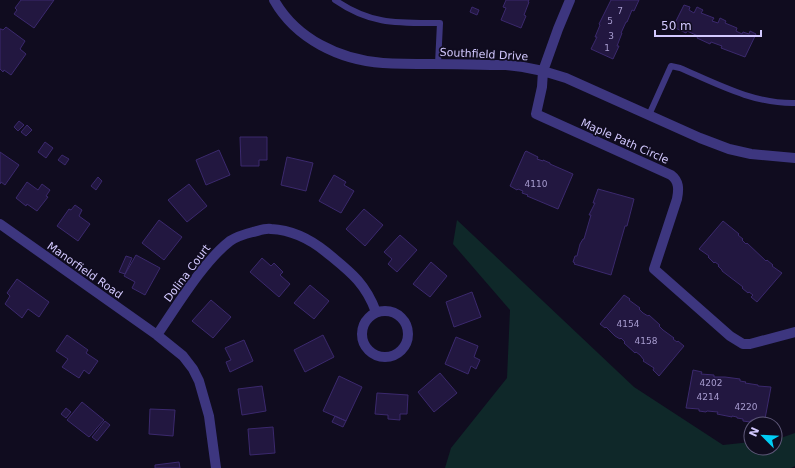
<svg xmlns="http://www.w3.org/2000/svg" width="795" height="468" font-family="'DejaVu Sans',sans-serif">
<rect width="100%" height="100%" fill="#100c1f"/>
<path fill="#0f2829" d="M457,220l177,167 89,58 28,-3v6h24v-8l20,-7v33l-4,2h-346l6,-20 56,-70 3,-68 -57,-66z"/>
<path fill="#221740" stroke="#3b296d" d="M21,0h33l-20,28 -20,-14 3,-4 -2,-2z
M506,0h23l-1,2h1l-5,13 2,1 -5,12 -20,-8 5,-12 -3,-1z
M611,0h28l-5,11 -2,-1 -5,12h-1l-5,11h1l-5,13h2l-6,13 -22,-10 6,-12h-2l5,-12 -1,-1z
M684,5l6,2 -1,3 5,3 3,-6 6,3 -2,3 13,5 -2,3 6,2 2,-5 6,3 -1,2 12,5 -1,3 6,3 1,-2 6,2 1,-3 6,3 -11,23 -24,-9 1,-2 -11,-4 -1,2 -13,-6 1,-2 -11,-5 -1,2 -13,-6z
M472,7l7,3 -2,5 -7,-3z
M6,27l19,14 -5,8 6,5 -15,21 -7,-5 -1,2 -3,-3v-40h1l2,1z
M19,121l5,4 -6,6 -4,-4z
M27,125l5,5 -6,6 -5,-4z
M240,137h27v23h-8v6h-18z
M45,142l8,6 -7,10 -8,-6z
M219,150l11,25 -24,10 -10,-25z
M526,151l12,6 -1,2 6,2v-1l7,3v1l23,10 -15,35 -31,-13 1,-1 -6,-2 1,-2 -5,-2 -1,1 -7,-4 15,-34z
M0,152l19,13 -14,20 -4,-3 -1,2z
M62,155l7,4 -4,6 -7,-5z
M287,157l26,6 -7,28 -25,-6z
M334,175l12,7 -2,3 10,6 -13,22 -22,-12z
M98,177l4,4 -6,9 -5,-4z
M27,182l11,8 4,-6 8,6 -4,6 2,1 -11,14 -10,-7 -1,2 -10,-8z
M189,184l18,22 -20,16 -19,-22z
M598,189l36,10 -7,27h-2l-14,49 -37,-11 1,-1 -2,-1 2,-6h2l3,-12 3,-5h1l7,-24h-2l6,-12h-2z
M75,205l7,5 -3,6 11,8 -12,17 -21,-15 12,-17 2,1z
M364,209l19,16 -18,21 -19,-17z
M159,220l23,17 -18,23 -22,-17z
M723,221l16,13 -1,1 5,4 -1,1 4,4 1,-1 19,18 1,-1 6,5 -1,1 10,7 -25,29 -6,-5 2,-2 -4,-3 -1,1 -6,-5 1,-1 -21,-16v-1l-4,-4 1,-1 -4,-3 -1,1 -6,-6 1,-1 -10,-7z
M400,235l17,15 -20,22 -9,-8 4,-5 -8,-7z
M136,255l24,13 -15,27 -13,-7 3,-6 -11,-6z
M126,256l6,2 -7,16 -6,-2z
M262,258l9,8 3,-3 9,9 -3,3 10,9 -11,13 -29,-25z
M431,262l16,14 -17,21 -17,-13z
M17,279l32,23 -10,15 -11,-8 -6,9 -17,-14 5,-8 -3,-3z
M310,285l19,16 -15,18 -20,-16z
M472,292l9,25 -27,10 -8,-25z
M624,295l6,4 -1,1 11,8 -1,1 4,4 5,3 1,-1 11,10 -1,1 4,4 11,8 -1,1 4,3 1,-1 6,5 -25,30 -6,-6 1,-2 -11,-7 1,-1 -4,-5 -4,-3 -1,1 -11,-10 1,-1 -4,-4 -1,1 -5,-3 -9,-9 -1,1 -5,-4z
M211,300l20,17 -18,21 -21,-17z
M67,335l21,15 -2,3 12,8 -9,13 -5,-4 -5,8 -17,-11 6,-8 -12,-8z
M323,335l11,22 -29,15 -11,-22z
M456,337l22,9 -4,11 6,3 -4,9 -5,-3 -3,8 -23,-10z
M244,340l9,21 -23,11 -4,-10 5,-2 -6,-12z
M693,370l9,2 -1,2 13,1v2h11l15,2v2l6,1 -1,1 13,2v1l13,1 -7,37h-8v-3l-5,-1 -1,2 -7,-1v-2l-6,-1v-1l-5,-1v1l-15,-3 1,-2 -11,-1 -1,1 -7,-1v-2l-13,-1z
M440,373l17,20 -23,19 -16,-20z
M339,376l23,11 -16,34 -23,-10z
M262,386l4,25 -24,4 -4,-26z
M377,393l31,2 -1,19h-7v6l-12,-1v-4l-13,-1z
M82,402l22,18 -15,17 -22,-17z
M66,408l5,4 -5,6 -5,-4z
M150,409l25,1 -2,26 -24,-2z
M335,416l11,5 -3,6 -11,-5z
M105,421l5,4 -13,16 -5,-4z
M273,427l2,26 -25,2 -2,-26z
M179,462l1,6h-25v-3z"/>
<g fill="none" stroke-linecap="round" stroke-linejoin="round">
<path stroke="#3d367f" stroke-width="6" d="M335,0c36,25 63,23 105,23l-2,41
M649,115l22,-49 9,2c37,16 74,36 115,35"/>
<path stroke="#3d367f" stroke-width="10" d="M274,0c22,39 66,60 109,63 17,1 33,1 49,1 25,0 49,1 74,1l17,2 20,4 23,7 134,60 29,11 22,5 44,4
M570,0l-12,29 -15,42 -1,16 -6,27 135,61c8,6 8,14 6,24l-23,70 76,67 13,8h7l45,-12
M0,224l157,111 26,21 10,13 6,12 10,35 7,52
M362 334a23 23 0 1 1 46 0a23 23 0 1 1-46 0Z
M157,335c20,-29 46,-73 73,-94 6,-4 15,-7 23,-9 5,-1 12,-4 18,-3 21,1 39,10 55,23 23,19 39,30 50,60"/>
</g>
<g text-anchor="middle" stroke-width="3.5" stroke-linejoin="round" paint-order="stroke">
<g font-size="9" fill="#a79ccf">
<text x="620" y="14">7</text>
<text x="610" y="24">5</text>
<text x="611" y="39">3</text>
<text x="607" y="51">1</text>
<text x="536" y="187">4110</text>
<text x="628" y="327">4154</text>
<text x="646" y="344">4158</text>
<text x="711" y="386">4202</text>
<text x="708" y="400">4214</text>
<text x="746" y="410">4220</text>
</g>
<g font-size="11" fill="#d3c9ff" stroke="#100c1f">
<text transform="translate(484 54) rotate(3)" y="4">Southfield Drive</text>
<text transform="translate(625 141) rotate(24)" y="4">Maple Path Circle</text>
<text transform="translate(85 270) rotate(35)" y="4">Manorfield Road</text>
<text transform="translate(187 273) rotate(-53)" y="4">Dolina Court</text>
</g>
</g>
<g transform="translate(763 436) rotate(294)"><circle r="19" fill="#100c1f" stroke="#5e5879"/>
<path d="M0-3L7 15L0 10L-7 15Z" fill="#00cdf4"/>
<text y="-6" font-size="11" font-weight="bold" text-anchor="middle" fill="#d3c9ff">N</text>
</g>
<path d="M655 30v6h106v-6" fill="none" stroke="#d3c9ff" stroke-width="2"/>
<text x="661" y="30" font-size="12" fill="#d3c9ff" stroke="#100c1f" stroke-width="3" paint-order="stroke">50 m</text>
</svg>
